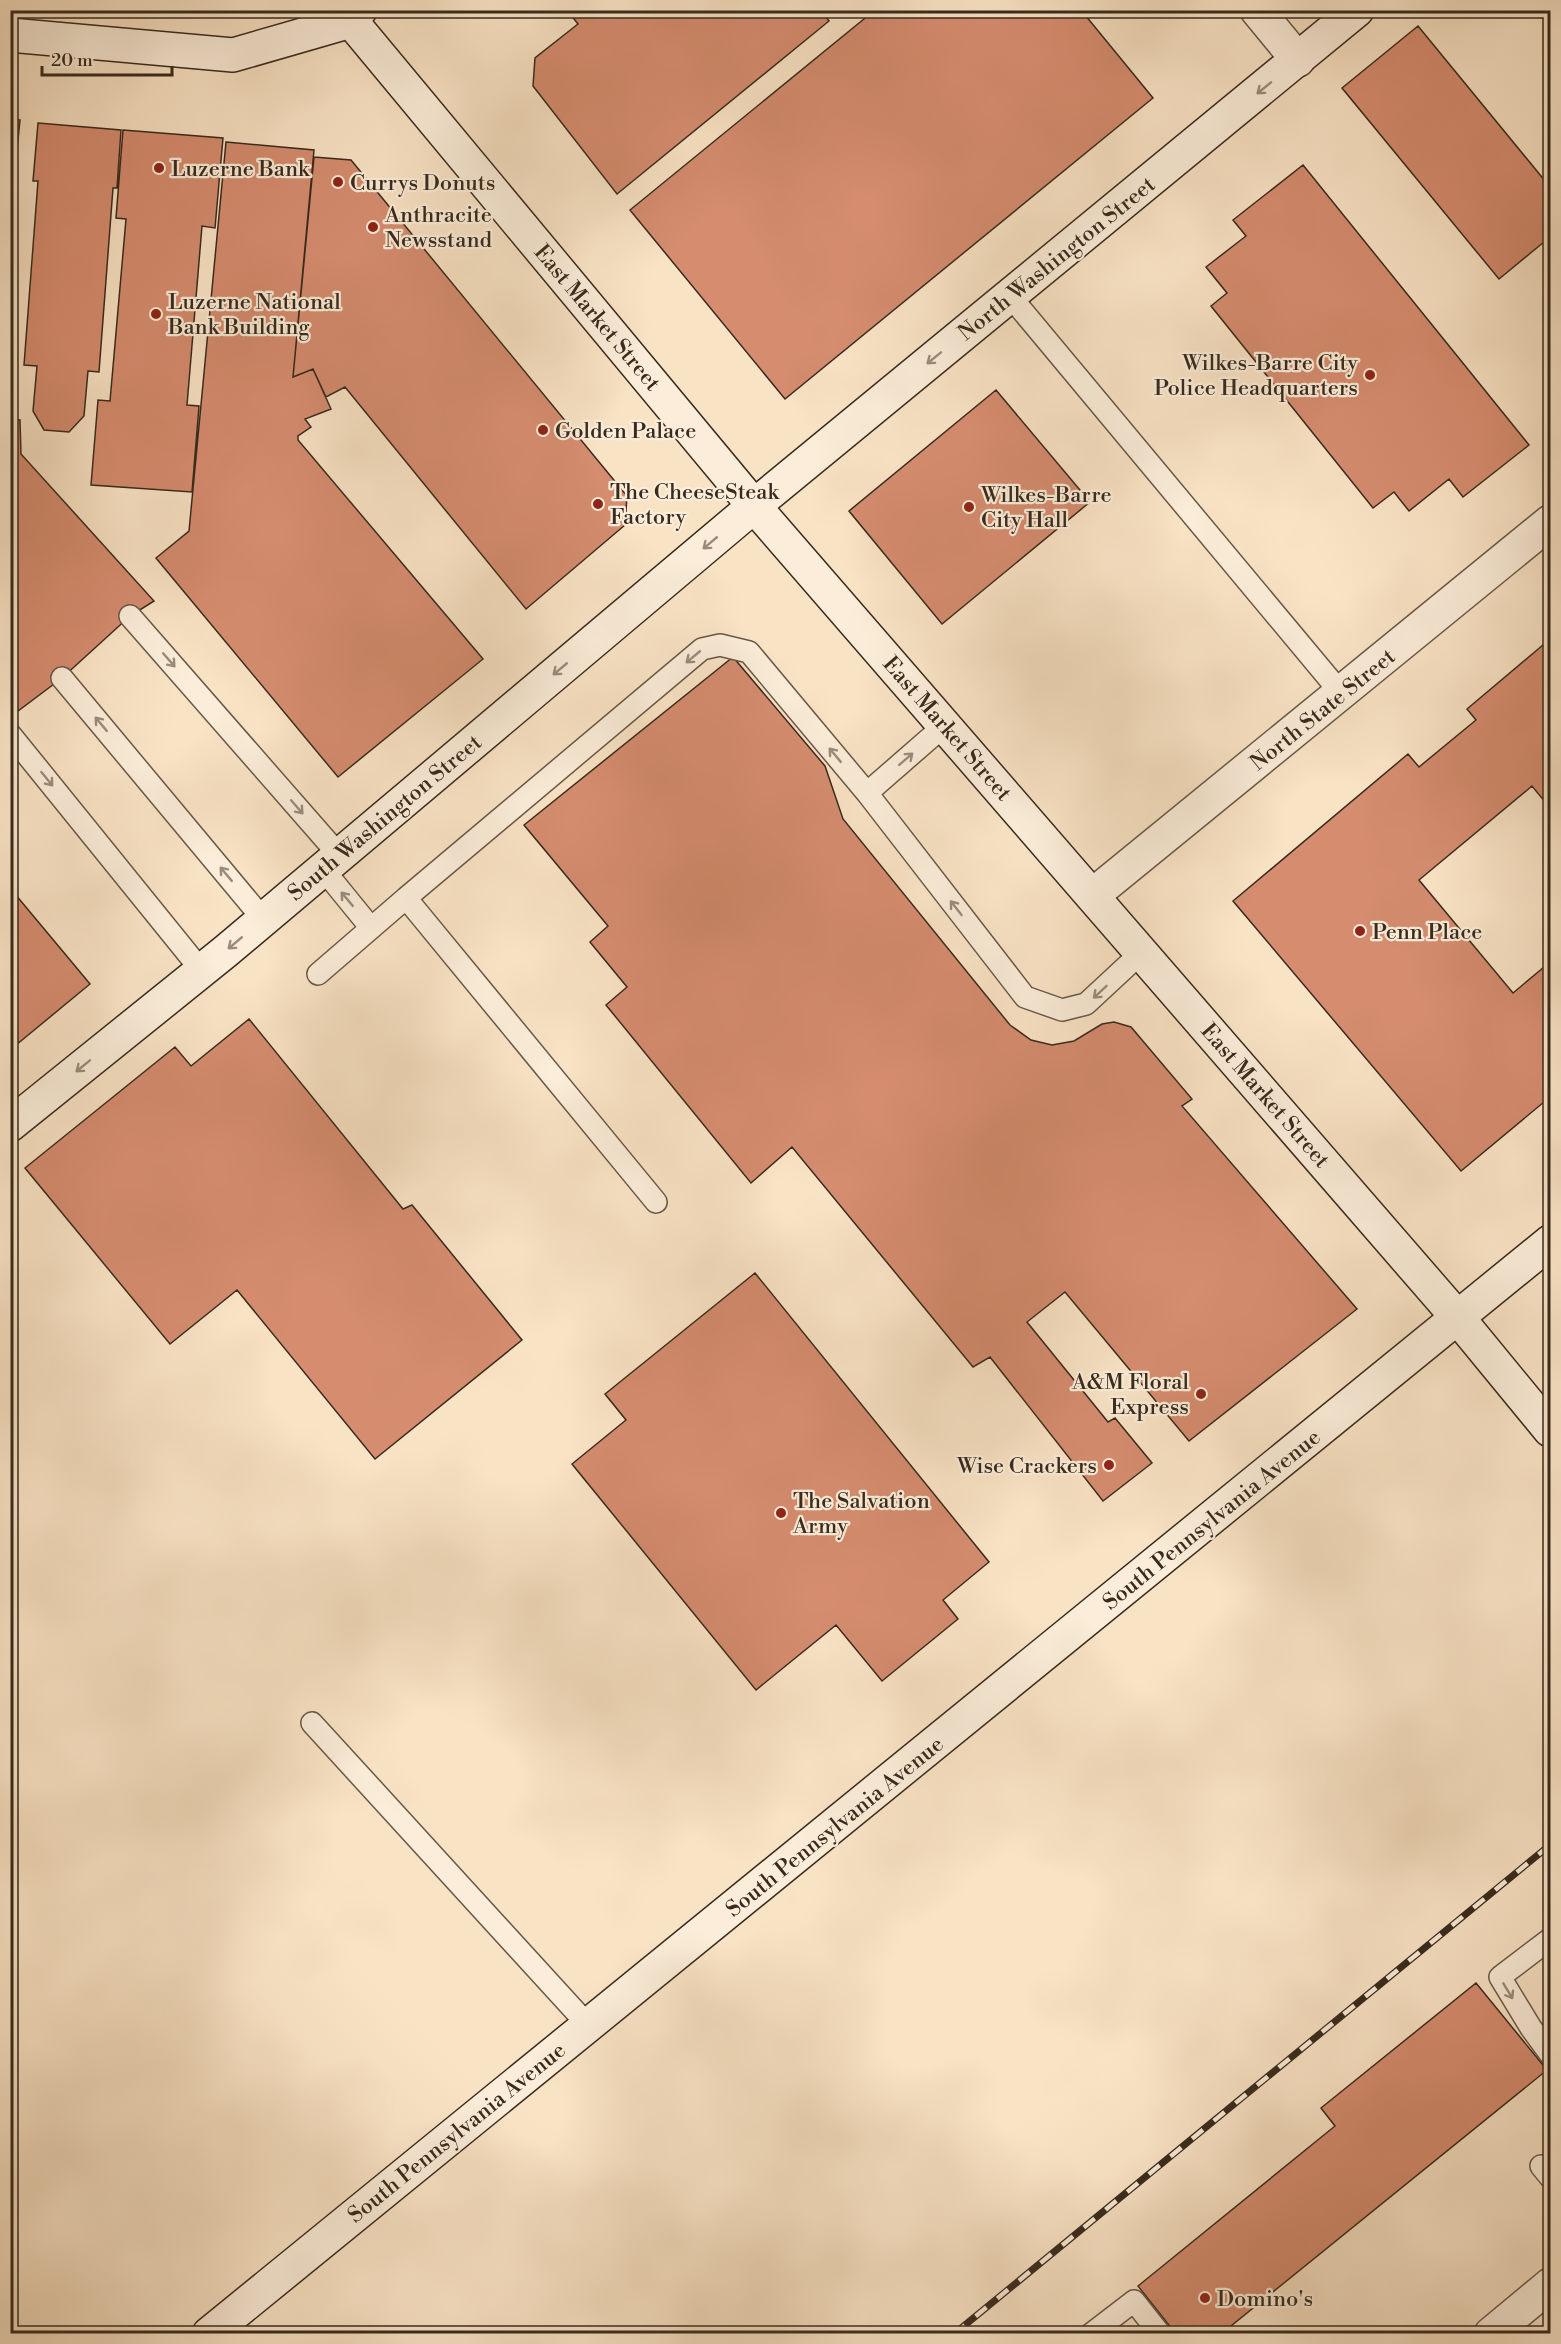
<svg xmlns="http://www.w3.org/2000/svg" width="1561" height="2344" font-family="'Libre Bodoni',serif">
<rect width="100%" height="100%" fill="#f9e3c5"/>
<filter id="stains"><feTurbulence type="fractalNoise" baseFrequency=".00333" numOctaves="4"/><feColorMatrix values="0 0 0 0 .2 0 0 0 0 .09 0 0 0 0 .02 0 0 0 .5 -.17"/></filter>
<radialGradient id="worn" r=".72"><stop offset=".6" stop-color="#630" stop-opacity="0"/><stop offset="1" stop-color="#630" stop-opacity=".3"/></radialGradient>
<path fill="#d58c6f" stroke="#382a1e" stroke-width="1.5" d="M567,10h253l9,11 -212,173 -84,-108 2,-28 43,-34z
M875,10h206l72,88 -368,301 -155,-189z
M1418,26l132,161v50l-51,42 -157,-191z
M10,119l10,1 -10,100z
M38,123l83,7 -4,58h-4l-14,184 -11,-1 -4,45 -15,16 -25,-2 -11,-19 4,-45 -13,-1 14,-184h-5z
M123,130l100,8 -8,90 -13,-2 -15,179 12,1 -7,86 -101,-7 7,-85 12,1 16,-182 -10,-1z
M226,142l88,8 -21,227 20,-8 18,40 -26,10 6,8 -13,9v4l185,219 -145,118 -182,-219 33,-27z
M314,157l37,3 276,336 -2,29 -99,84 -181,-222 -19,10 -13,-28 -20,8z
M1303,165l226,280 -66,52 -14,-18 -40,32 -15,-19 -21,16 -162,-202 16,-13 -21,-26 40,-31 -13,-16z
M996,390l94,112 -148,122 -93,-113z
M10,419l10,1 1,34 133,147 -24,15 -68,62 -52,39z
M1550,639v169l-18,-22 -113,94 94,113 37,-31v135l-89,74 -228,-270 175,-147 11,13 57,-47 -9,-11z
M733,657l92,109 18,53 167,206 21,15 21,5 22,-4 28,-17 12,-2 17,5 61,72 -10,7 175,203 -168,132 -124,-149 -38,30 81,100 7,-4 37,45 -49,38 -113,-144 -17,10 -181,-220 -41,36 -145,-178 21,-18 -37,-45 18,-16 -84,-101z
M10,888l80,96 -80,66z
M249,1019l154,190 9,-4 110,135 -147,119 -138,-169 -67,54 -145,-176 150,-121 16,19z
M755,1273l234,289 -46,38 15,19 -76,62 -46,-56 -80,65 -184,-226 54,-44 -21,-26z
M1476,1983l71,87 -326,264h-45l-38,-48 197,-160 -14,-18z"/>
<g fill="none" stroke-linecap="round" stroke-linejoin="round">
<g stroke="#685848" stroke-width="24">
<path id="lane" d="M1010,296l331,397
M130,616l209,239
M62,678l201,241
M10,734l191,236
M867,793l78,-68
M323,869l48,59
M406,898l296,-249 18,-4 29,7 118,141 158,204 37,13 24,-6 56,-52
M318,974l88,-76 250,304
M312,1723l275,301
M1550,1939l-50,38 31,51 19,26
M1541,2166l9,11
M1091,2334l43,-33 26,33"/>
</g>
<g stroke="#685848" stroke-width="36">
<path id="street" d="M1257,10l41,50
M1093,895l457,-373
M1491,2334l59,-49"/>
</g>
<g stroke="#382a1e" stroke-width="36">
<path id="secondary" d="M351,21l403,485 704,812 92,112
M10,35l223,20 118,-34 9,-11
M10,1125l216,-174 528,-445 603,-496
M209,2334l1341,-1092"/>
</g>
<use href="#lane" stroke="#fbedd9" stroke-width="21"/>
<use href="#street" stroke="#fbedd9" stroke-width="33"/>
<use href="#secondary" stroke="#fbedd9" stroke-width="33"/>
<g stroke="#382a1e" stroke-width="7">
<path id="rail" d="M954,2334l596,-489"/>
</g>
<use href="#rail" stroke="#fbedd9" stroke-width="4.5" stroke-dasharray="14" stroke-linecap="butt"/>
</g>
<defs><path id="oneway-shaft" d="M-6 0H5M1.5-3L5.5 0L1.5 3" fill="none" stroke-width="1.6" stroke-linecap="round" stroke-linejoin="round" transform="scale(1.5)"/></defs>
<g stroke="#9a8c7c">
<use href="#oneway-shaft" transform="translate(1264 88) rotate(141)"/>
<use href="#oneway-shaft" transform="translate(934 358) rotate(141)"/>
<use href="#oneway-shaft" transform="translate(710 543) rotate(140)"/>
<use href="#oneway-shaft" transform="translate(693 657) rotate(140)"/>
<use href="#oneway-shaft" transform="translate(169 660) rotate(49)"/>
<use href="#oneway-shaft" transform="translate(560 669) rotate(140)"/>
<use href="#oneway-shaft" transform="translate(101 724) rotate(-130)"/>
<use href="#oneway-shaft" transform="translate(835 755) rotate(-130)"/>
<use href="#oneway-shaft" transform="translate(906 759) rotate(-41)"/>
<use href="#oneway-shaft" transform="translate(47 779) rotate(51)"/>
<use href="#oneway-shaft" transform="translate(297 807) rotate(49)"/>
<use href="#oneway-shaft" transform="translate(226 874) rotate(-130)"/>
<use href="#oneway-shaft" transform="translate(347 899) rotate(-130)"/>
<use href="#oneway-shaft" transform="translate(956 908) rotate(-128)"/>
<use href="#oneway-shaft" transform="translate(235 943) rotate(140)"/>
<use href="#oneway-shaft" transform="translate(1100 992) rotate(137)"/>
<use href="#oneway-shaft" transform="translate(83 1066) rotate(141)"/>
<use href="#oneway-shaft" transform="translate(1508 1991) rotate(59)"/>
</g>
<g fill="#8f2418" stroke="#fbedd9" stroke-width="2">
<circle cx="159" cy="168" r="6"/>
<circle cx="338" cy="182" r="6"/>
<circle cx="373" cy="227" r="6"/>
<circle cx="156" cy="314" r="6"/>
<circle cx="1370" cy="375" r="6"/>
<circle cx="543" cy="430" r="6"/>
<circle cx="598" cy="504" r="6"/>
<circle cx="969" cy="507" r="6"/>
<circle cx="1360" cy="931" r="6"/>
<circle cx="1201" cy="1394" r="6"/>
<circle cx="1109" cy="1465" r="6"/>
<circle cx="781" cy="1513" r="6"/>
<circle cx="1205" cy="2298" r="6"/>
</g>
<g text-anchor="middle" stroke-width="4.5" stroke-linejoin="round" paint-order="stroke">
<g font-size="22" fill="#382a1e" stroke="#fbedd9" text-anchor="start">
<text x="171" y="176">Luzerne Bank</text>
<text x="350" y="190">Currys Donuts</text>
<text x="385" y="222">Anthracite<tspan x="385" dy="25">Newsstand</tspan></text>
<text x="168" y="309">Luzerne National<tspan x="168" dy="25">Bank Building</tspan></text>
<text x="1358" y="370" text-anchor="end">Wilkes-Barre City<tspan x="1358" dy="25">Police Headquarters</tspan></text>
<text x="555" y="438">Golden Palace</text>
<text x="610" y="499">The CheeseSteak<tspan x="610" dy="25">Factory</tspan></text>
<text x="981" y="502">Wilkes-Barre<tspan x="981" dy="25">City Hall</tspan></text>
<text x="1372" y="939">Penn Place</text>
<text x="1189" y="1389" text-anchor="end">A&amp;M Floral<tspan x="1189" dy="25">Express</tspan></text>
<text x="1097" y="1473" text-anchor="end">Wise Crackers</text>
<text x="793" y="1508">The Salvation<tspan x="793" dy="25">Army</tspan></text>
<text x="1217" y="2306">Domino's</text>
</g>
<g font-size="22" fill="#382a1e" stroke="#fbedd9">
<text transform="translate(1056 258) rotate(-39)" y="8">North Washington Street</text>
<text transform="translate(598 317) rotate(50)" y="8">East Market Street</text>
<text transform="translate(1322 709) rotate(-39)" y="8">North State Street</text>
<text transform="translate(948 728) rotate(49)" y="8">East Market Street</text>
<text transform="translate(384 817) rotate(-40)" y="8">South Washington Street</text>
<text transform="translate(1266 1095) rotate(49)" y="8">East Market Street</text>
<text transform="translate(1211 1519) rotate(-39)" y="8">South Pennsylvania Avenue</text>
<text transform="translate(834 1826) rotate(-39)" y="8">South Pennsylvania Avenue</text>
<text transform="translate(456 2132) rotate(-39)" y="8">South Pennsylvania Avenue</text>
</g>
</g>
<rect width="1561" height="2344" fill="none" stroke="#f9e3c5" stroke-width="36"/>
<rect x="12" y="12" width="1537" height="2320" fill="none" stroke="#382a1e" stroke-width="3"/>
<rect x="18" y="18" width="1525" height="2308" fill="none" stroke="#382a1e" stroke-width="1.5"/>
<path d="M42 66v9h130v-9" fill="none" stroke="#382a1e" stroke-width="3"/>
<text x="51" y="66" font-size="18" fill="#382a1e" stroke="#fbedd9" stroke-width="4.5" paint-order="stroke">20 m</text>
<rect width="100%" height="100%" filter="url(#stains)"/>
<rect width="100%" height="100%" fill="url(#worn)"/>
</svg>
